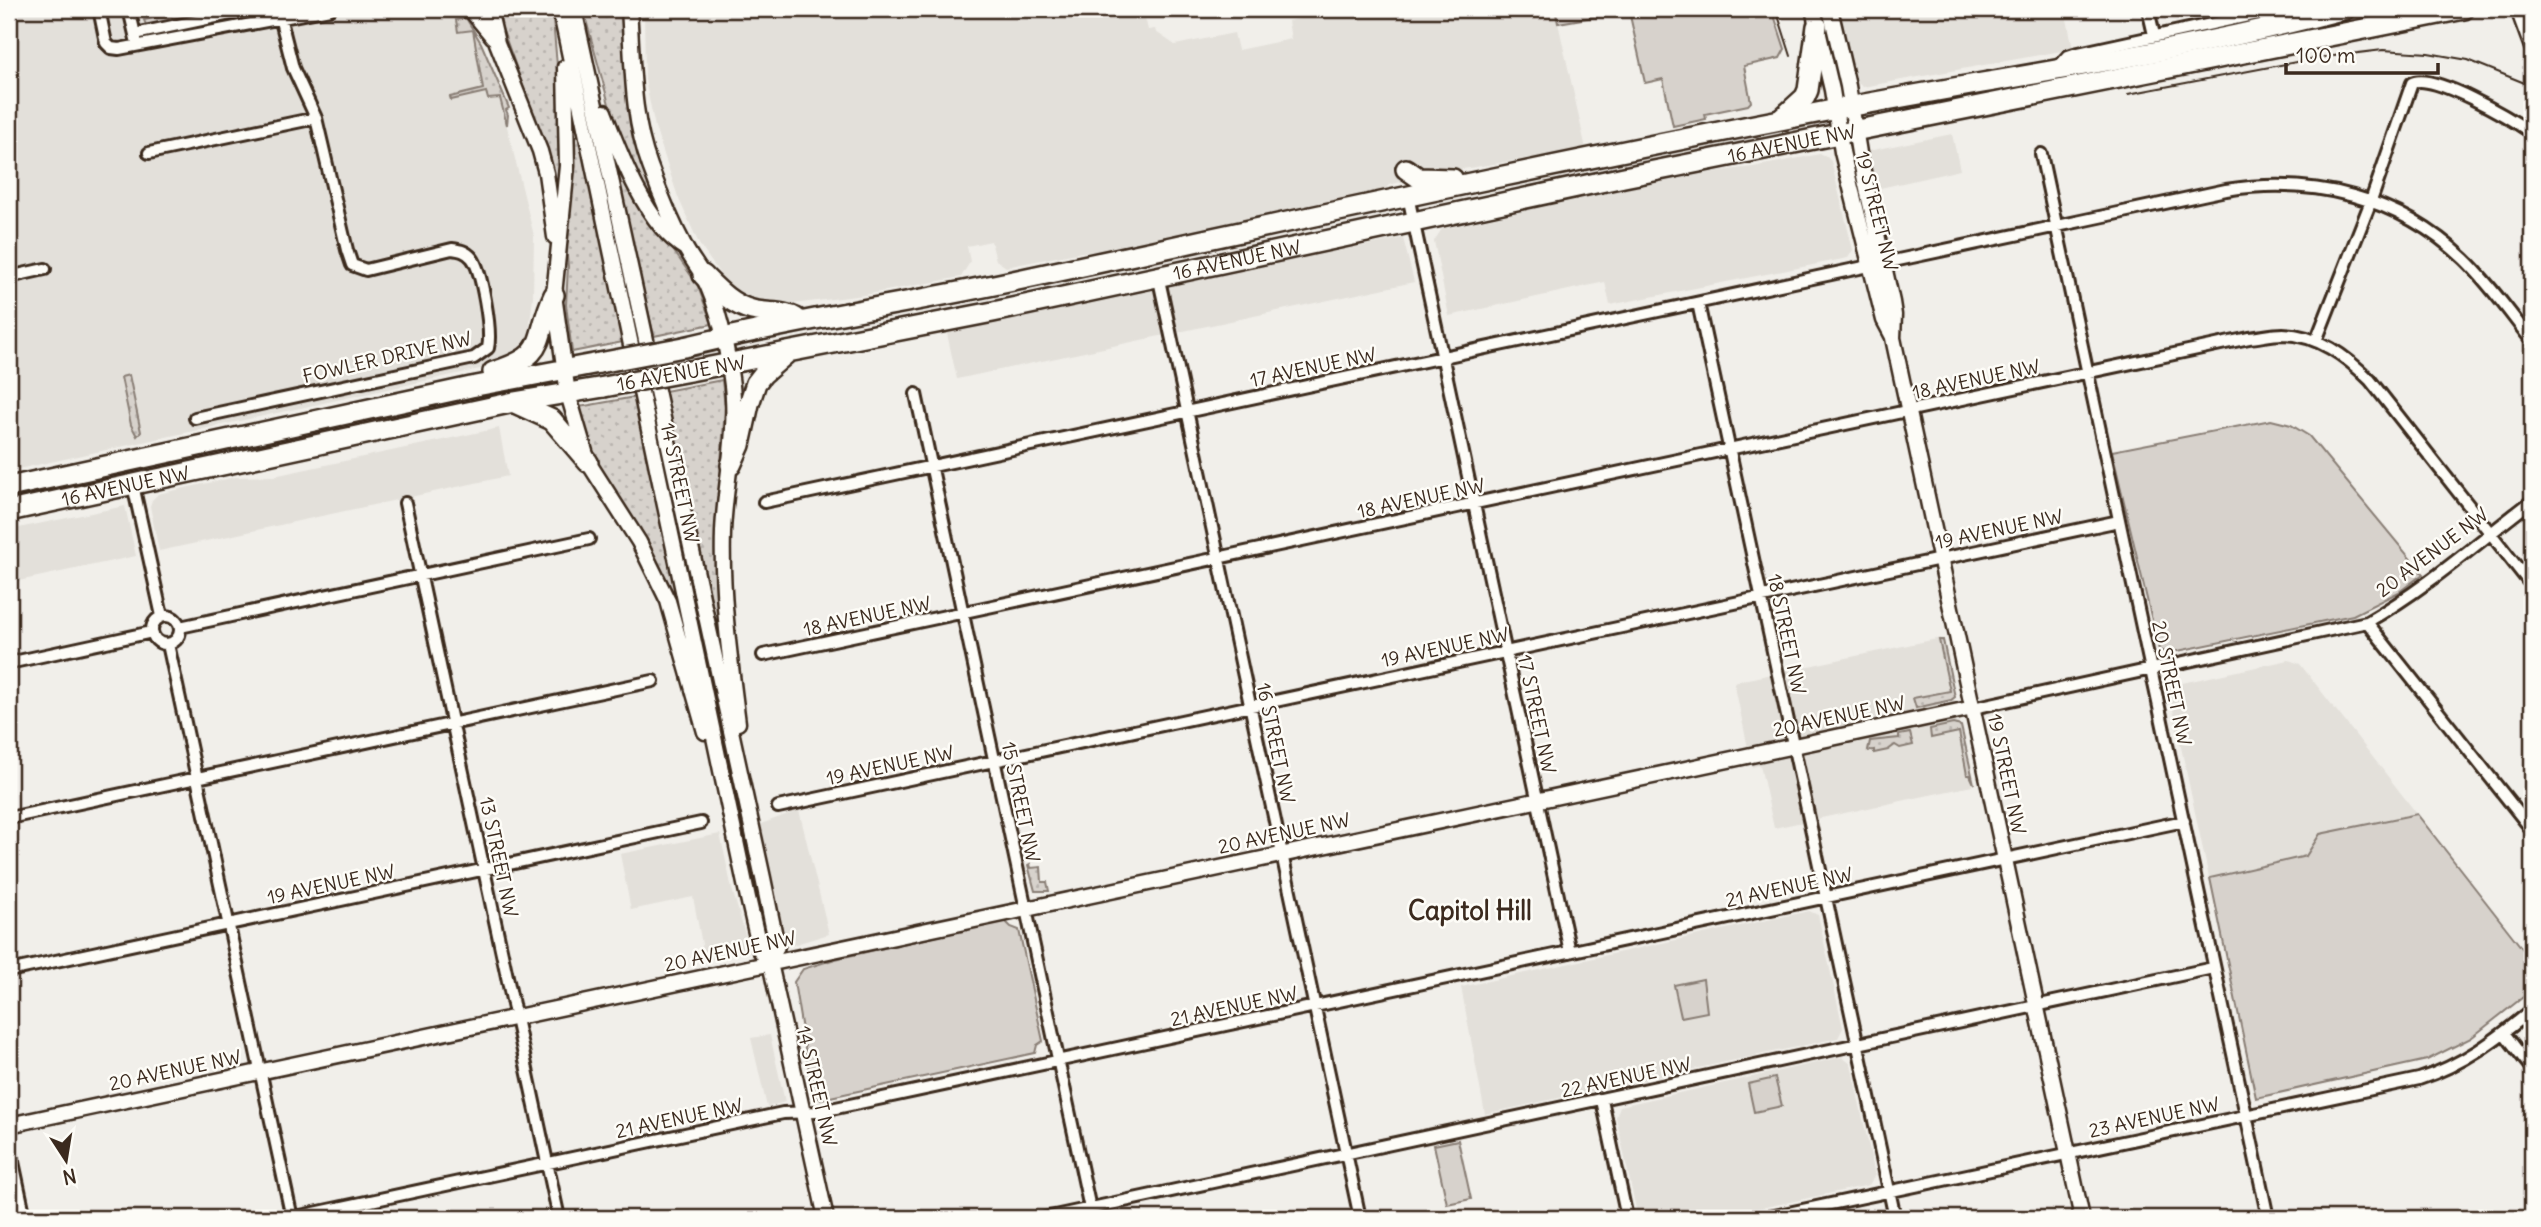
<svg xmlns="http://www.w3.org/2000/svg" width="2541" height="1227" font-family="Delius,sans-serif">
<defs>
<pattern id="grass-dots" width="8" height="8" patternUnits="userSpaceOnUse" patternTransform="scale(1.75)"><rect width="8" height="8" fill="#d7d2cc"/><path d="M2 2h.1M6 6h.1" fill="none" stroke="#b9b4af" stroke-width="1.8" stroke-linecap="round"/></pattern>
</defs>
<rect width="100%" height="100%" fill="#f1efea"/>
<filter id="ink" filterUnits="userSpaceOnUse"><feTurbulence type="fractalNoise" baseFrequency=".0143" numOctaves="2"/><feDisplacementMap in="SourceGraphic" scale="14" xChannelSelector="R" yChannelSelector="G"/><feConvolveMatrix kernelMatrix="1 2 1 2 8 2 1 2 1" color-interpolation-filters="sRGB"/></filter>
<g filter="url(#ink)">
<path fill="#e3e0da" d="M9,9h449l23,34 19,55 34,138 -1,61 -5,44 -19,21 -6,2 -494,107z
M644,9h499l5,21 7,-1 1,3 19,13 59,-12 4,17 53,-11 -3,-18 52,-12h215l31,140 -154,25 -43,11 -8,8 -271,58 -28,1 -76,15 -10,-7 -5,-19 -24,5 3,16 -9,15 -97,18 -87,11 -25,-7 -16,-9 -14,-13 -23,-33 -21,-47 -23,-70 -10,-47z
M1837,9h228l8,40 -210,38 -8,-6 -4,-9z
M1952,134l8,36 -84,19 -8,-38z
M1820,154l6,2 5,5 22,89 -5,8 -238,47 -5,-23 -156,34 -15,-75 8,-12 251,-55 60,-7z
M1403,238l11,44 -457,97 -11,-50z
M499,428l9,48 -349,75 -9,-45 2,-6 6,-6 77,-17 39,-1z
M125,506l11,50 -127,27v-53z
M1941,638l31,148 -198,42 -14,-63 -8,2 -18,-85z
M2289,660l11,4 232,297v29l-61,48 -44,22 -171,38 -88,-412z
M799,810l30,124 -43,13 -25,-123z
M720,834l12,55 18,62 -45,9 -12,-63 -62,13 -11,-56z
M1809,911l9,4 25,113 -5,10 -353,76 -24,-127z
M770,1035l15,67 -18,5 -16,-69z
M1842,1057l9,7 24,111 -6,10 -154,33h-77l-22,-101 4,-11z"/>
<path fill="url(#grass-dots)" stroke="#897e75" stroke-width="2" d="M189,9h41l-84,16 -2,-5 45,-9z
M495,9h57l9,101 -1,87 -4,1 -11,-51z
M583,9h40c1,65 6,120 28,182l-5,3 -30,-64z
M466,18l15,25 28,65 -3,2 2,5 -1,10 -7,-27 -12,1 -2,-7 -35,8 -1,-3 33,-8 -10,-59 -15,2 -2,-12z
M572,121h5l46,221 -51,10 -6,-47 2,-39 -3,-27z
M619,164l19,36 59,84 15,40 -58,12 -40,-171z
M129,375l12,57 -4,4 -6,-11 -10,-48z
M722,380l3,27 -4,56 2,167 -5,1 -53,-240z
M635,397l43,203 -4,1c-19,-48 -48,-83 -71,-128 -11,-21 -18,-43 -24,-66z
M1939,640h4l12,57 -4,3 -35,8 -3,-10 37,-7z
M1953,724l8,2 13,58 -4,-9h-3l-8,-43 -28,6 -1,-9z
M1910,733l3,12 -13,3 -5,-3 -7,5 -14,3v-3l-6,1 2,-10 29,-3v-3z
M1030,864l1,4 10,-1 1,15h5l2,9h-14l-7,-26z"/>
<path fill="#d7d2cc" stroke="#897e75" stroke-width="2" d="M1555,9h217l13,40 -5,9 -36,8 7,36 -3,3 -43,9 1,5 -33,7 -10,-47 -18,4 -16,-72 -71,12z
M2271,420l20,5 18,11 114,138 -24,18 -46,23 -185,38 -9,-3 -47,-199z
M2417,814l115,147v29l-61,48 -44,22 -171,38 -46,-220 96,-22 14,-22z
M1005,921l6,6 8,3 24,111 -6,4 -2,8 -214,46 -8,-3 -19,-114 9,-13 32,-10z
M1703,979l4,33 -26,5 -7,-32z
M1775,1078l7,28 -28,6 -6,-28z
M1458,1140l13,59 -24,5 -13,-59z"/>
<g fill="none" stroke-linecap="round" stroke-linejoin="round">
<g stroke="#3b2a1e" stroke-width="16">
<path id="street" d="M99,9l7,34 5,5 8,1 211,-40
M129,9l7,30
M2148,9l6,26
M135,34l119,-25
M2058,67l10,-11 6,-2 206,-45
M149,153l167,-35
M2041,154l227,1064
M1408,196l162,756
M1884,263l342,-73c87,-14 173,7 238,69 25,24 46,54 68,82
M1158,275l202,943
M9,277l36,-8
M1698,303l197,915
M2316,341l55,-140 41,-118c19,-12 101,37 120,50
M916,394l176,824
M195,418l279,-60 14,-10c4,-17 -6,-77 -16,-90 -6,-7 -12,-8 -20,-9l-86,21 -14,-5 -5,-15 -31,-132 -23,-50 -15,-59
M133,485l29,131
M764,502l1105,-236
M405,503l154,715
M152 630a14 14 0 1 1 28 0a14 14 0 1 1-28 0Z
M2367,622l165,208
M180,627l409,-88
M168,644l124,574
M763,655l1486,-317c11,-1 23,-4 34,-4 35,1 63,22 87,46l162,206
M9,663l143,-31
M1973,708l394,-86c60,-34 111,-80 165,-121
M778,807l1341,-286
M9,818l644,-137
M9,971l692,-148
M2504,1033l28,36
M1602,1100l25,118
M9,1143l16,75
M291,1218l492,-105 34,-1 1367,-291
M1045,1218l1168,-250
M1765,1218l654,-139c44,-14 78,-40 113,-69"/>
</g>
<g stroke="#3b2a1e" stroke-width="19">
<path id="secondary" d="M470,9l23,28
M489,9l8,34 43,108 6,22 9,64
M560,9l188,889 12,52 10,13 56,255
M574,9l189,869 14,68 -7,17
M629,9c4,54 2,106 21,157 10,28 22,57 36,83 5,9 12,18 17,27 16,32 23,67 28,102 8,52 -6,103 -8,154 -2,64 7,127 15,191
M1813,9l19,81 10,62 42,168 9,17
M1830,9l18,77 11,67 33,149 2,13 -1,23 189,880
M2518,9l14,38
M565,67l2,99 -13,129 14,99 20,68 51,80 29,59 37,131
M604,112c16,42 42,113 81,136
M9,1125l1964,-417"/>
</g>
<g stroke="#3b2a1e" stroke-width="24">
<g id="highway">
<path d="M1782,118l23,-21 3,-7 9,-64"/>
<path d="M1406,169l13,9 34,1"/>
<path d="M703,275c14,14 29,30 49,35 15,4 31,1 44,8"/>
<path d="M684,347c114,-28 229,-44 343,-69 266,-57 533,-116 800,-167 173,-33 348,-57 518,-102"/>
<path id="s1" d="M690,371l303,-59 631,-135 840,-168"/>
<path d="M493,372c58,-18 40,-32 61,-77"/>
<path d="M515,403l37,17 36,42"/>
<path d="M731,465l9,-20 9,-41 7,-21 7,-9 23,-20"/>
<path d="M9,487l462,-100 128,-24"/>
<path id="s2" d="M9,511l505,-109 90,-15"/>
</g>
</g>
<use href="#street" stroke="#fdfcf7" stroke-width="10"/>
<use href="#secondary" stroke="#fdfcf7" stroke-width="14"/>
<use href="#highway" stroke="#fdfcf7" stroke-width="19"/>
<path stroke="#3b2a1e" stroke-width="2" d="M1776,9l15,47
M2128,94l189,-36 66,-8 45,3 40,7 64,26"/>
<g stroke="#3b2a1e" stroke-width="24" stroke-linecap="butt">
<path id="highway-bridge" d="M599,363l85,-16
M604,387l86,-16"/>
</g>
<use href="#highway-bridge" stroke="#fdfcf7" stroke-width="19"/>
</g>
</g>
<g text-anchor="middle" stroke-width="5" stroke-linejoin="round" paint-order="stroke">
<g font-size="19" fill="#3b2a1e" stroke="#fdfcf7">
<text dy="7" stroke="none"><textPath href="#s1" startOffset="1125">16 AVENUE NW</textPath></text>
<text transform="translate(1877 211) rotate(76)" y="7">19 STREET NW</text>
<text dy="7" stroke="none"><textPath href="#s1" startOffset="558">16 AVENUE NW</textPath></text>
<text transform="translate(387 357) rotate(-13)" y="7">FOWLER DRIVE NW</text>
<text transform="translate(1313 367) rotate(-12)" y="7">17 AVENUE NW</text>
<text transform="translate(681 373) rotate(-10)" y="7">16 AVENUE NW</text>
<text transform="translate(1976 379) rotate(-12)" y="7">18 AVENUE NW</text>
<text transform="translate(680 483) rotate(78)" y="7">14 STREET NW</text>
<text dy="7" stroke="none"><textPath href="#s2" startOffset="119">16 AVENUE NW</textPath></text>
<text transform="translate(1421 498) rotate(-12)" y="7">18 AVENUE NW</text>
<text transform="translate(1999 529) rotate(-12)" y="7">19 AVENUE NW</text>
<text transform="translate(2432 552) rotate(-37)" y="7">20 AVENUE NW</text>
<text transform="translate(867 616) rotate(-12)" y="7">18 AVENUE NW</text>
<text transform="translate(1787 634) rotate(78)" y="7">18 STREET NW</text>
<text transform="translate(1445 647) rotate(-12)" y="7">19 AVENUE NW</text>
<text transform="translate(2172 683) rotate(78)" y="7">20 STREET NW</text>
<text transform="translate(1537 714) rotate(78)" y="7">17 STREET NW</text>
<text transform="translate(1839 716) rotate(-12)" y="7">20 AVENUE NW</text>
<text transform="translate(1276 743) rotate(78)" y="7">16 STREET NW</text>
<text transform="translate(890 765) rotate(-12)" y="7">19 AVENUE NW</text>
<text transform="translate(2007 774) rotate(78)" y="7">19 STREET NW</text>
<text transform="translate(1021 802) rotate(78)" y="7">15 STREET NW</text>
<text transform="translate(1284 833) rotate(-12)" y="7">20 AVENUE NW</text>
<text transform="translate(499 857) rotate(78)" y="7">13 STREET NW</text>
<text transform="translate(331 884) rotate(-12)" y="7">19 AVENUE NW</text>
<text transform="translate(1789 887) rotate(-12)" y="7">21 AVENUE NW</text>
<text transform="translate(730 951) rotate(-12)" y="7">20 AVENUE NW</text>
<text transform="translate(1234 1006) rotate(-12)" y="7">21 AVENUE NW</text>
<text transform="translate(175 1070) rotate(-12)" y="7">20 AVENUE NW</text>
<text transform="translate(1626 1077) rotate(-12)" y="7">22 AVENUE NW</text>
<text transform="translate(817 1086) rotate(77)" y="7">14 STREET NW</text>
<text transform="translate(2154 1117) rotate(-12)" y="7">23 AVENUE NW</text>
<text transform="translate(679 1118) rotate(-12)" y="7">21 AVENUE NW</text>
</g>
<g font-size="26" font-weight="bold" fill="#3b2a1e" stroke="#fdfcf7">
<text x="1470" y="920">Capitol Hill</text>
</g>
</g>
<rect width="2541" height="1227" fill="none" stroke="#fdfcf7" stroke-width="35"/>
<rect x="18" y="18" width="2506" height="1192" fill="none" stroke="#3b2a1e" stroke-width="2.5" filter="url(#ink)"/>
<g transform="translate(66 1160) rotate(168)" stroke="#fdfcf7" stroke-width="5" paint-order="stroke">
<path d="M0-5L12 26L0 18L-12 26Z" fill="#3b2a1e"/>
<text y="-10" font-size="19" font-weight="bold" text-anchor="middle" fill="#3b2a1e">N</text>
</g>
<path d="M2286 63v10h152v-10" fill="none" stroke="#3b2a1e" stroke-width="3.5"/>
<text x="2296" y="63" font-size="21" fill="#3b2a1e" stroke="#fdfcf7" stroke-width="5" paint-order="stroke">100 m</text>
</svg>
